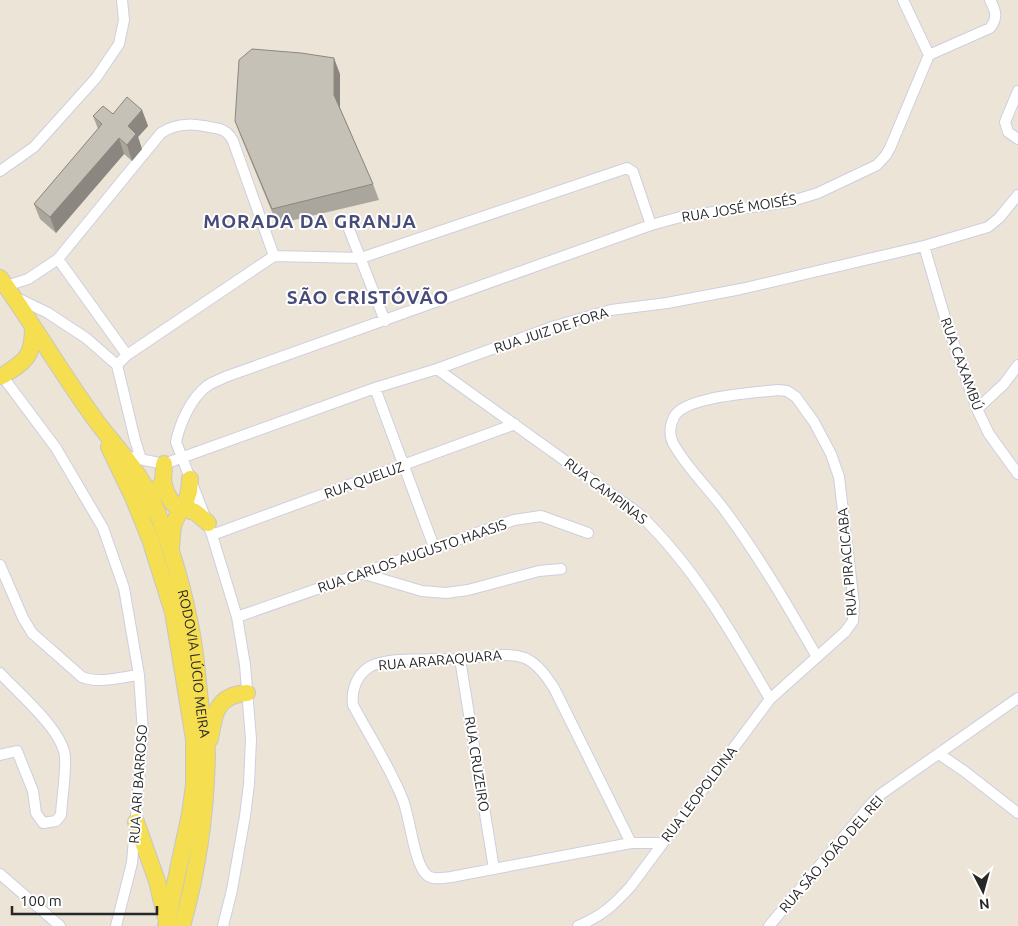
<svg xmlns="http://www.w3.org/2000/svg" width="1018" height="926" font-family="Ubuntu,sans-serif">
<rect width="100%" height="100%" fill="#ebe4d7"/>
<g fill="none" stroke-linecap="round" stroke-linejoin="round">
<g stroke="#cdcfe1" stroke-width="12">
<path id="minor" d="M929,55l61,-27c8,-10 6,-17 0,-28
M1018,91l-13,31 3,10 10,7
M0,171l34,-24 62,-69 23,-34 5,-24 -2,-20
M347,224l38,97
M924,246l22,75 31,88 12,25 29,40
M58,259l69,96
M6,286l22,-7 30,-20 103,-126c19,-13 38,-8 59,-4 7,2 10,6 13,12l41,115
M17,298l31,15 38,25 31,27
M117,365l10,-10 147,-99 87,2 266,-90 6,4 18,53
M117,365l18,75 6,19
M437,369l201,144c56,53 94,120 132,186
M0,373l56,75 47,80 21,60 15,87 4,58 -11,130 -16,63
M375,388l59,159
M977,409l27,-25 14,-19
M125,456l39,8 211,-76 62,-19 118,-43 56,-16 56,-7 74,-14 183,-43 64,-19 11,-9 19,-23
M212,535l303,-111
M0,565l23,53 9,15 50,44c18,7 39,0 57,-2
M361,573l61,18 24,2 22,-3 71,-19 22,-2
M237,617l277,-97 27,-4 47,17
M460,659l34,210
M0,673c18,20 63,57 65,84 1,19 -3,39 -4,58l-5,6 -13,2 -7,-10 -3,-22 -16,-40 -17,4
M939,754l25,17 54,42
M631,843l-77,-155c-8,-12 -16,-24 -29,-30 -6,-2 -14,-3 -19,-3 -16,-1 -31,3 -47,4 -21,1 -75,-3 -91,9 -12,8 -17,24 -15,37 17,32 37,62 50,95 7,19 11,60 22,73 6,8 17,5 26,4l180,-34h32
M0,874l60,52
M223,926l9,-36 13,-74 4,-32 2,-45 -6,-74 -8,-48 -25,-82 -36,-93c4,-19 15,-44 31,-56 5,-4 13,-6 18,-9l426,-152 33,-9 105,-14 29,-9 59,-28 9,-10 4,-7 39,-93 -26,-55
M578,926c25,-11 35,-20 53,-40l139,-187 75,-67 8,-11 1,-17 -15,-127 -8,-23 -17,-32 -18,-25 -9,-6 -9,-1c-23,3 -94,6 -104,27 -4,8 -5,18 -1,26 14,26 36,45 53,69 34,46 63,96 91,145
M769,926l102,-122 10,-10 137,-96"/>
</g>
<g stroke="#c7c7c7" stroke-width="18">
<g id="primary">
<path id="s1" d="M0,278c34,47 63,98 97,144 19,25 42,49 55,78 18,41 34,97 41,141 4,23 5,46 8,68 1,15 6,30 6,45 -1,58 -9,116 -25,172"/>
<path d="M2,376c24,-15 31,-19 31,-49"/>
<path d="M109,447l24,50 17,42 23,73 21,127v46l-4,29 -24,112"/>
<path d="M163,482l4,12 6,10 8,4 14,4 13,11"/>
<path d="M150,508l1,-10 12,-16 1,-18"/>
<path d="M171,548l2,-23 8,-17 5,-7 3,-10 1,-12"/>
<path d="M210,739c4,-26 7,-44 37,-46"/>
<path d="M136,822l21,59 8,34"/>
</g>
</g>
<use href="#minor" stroke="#fff" stroke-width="10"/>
<use href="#primary" stroke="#f6de51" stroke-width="16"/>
</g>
<path fill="#aaa69d" d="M340,74v34l33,76 6,16 -102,24 -36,-87 -6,-16z
M142,110l6,16 -10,11 4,12 -10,12 -8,-7 -68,79 -16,-14 -6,-15 64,-75 -5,-13z"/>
<path fill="#8b8780" d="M334,58l6,16v37l-6,-16z
M142,110l6,16 -10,11 4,12 -10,12 -5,-16 1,-19z
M119,138l5,16 -68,79 -6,-16z"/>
<path fill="#c6c1b7" stroke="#8b8780" d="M252,49l49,4 33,5v37l39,89 -101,25 -37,-88 4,-61z
M127,97l15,13 -14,16 8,8 -9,11 -8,-7 -69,79 -16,-13 68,-80 -9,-8 10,-10 10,8z"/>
<g text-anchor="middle" stroke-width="4" stroke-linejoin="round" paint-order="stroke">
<g font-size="14" fill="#272727" stroke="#fff">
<text transform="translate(739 208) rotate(-9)" y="5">RUA JOSÉ MOISÉS</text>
<text transform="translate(551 330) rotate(-18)" y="5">RUA JUIZ DE FORA</text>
<text transform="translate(962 364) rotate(70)" y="5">RUA CAXAMBÚ</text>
<text transform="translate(364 480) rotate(-20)" y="5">RUA QUELUZ</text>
<text transform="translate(606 491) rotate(37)" y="5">RUA CAMPINAS</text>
<text transform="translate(412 556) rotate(-19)" y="5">RUA CARLOS AUGUSTO HAASIS</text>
<text transform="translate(847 562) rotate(-95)" y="5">RUA PIRACICABA</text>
<text transform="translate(440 660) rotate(-5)" y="5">RUA ARARAQUARA</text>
<text dy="5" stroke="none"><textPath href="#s1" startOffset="439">RODOVIA LÚCIO MEIRA</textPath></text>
<text transform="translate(477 764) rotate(81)" y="5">RUA CRUZEIRO</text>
<text transform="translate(138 784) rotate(-86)" y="5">RUA ARI BARROSO</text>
<text transform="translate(699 794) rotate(-53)" y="5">RUA LEOPOLDINA</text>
<text transform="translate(831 854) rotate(-49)" y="5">RUA SÃO JOÃO DEL REI</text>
</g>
<g font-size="19" font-weight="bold" letter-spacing="1" fill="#464b79" stroke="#fff">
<text x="310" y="228">MORADA DA GRANJA</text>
<text x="368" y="304">SÃO CRISTÓVÃO</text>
</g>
</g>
<g transform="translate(983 891) rotate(174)" stroke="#ffffff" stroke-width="4" paint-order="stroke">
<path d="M0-4L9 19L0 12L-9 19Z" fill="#272727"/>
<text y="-8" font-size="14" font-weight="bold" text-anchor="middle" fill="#272727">N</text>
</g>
<path d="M12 906v8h145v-8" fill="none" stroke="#272727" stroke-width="2.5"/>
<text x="20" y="906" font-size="15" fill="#272727" stroke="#ffffff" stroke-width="4" paint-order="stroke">100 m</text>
</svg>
